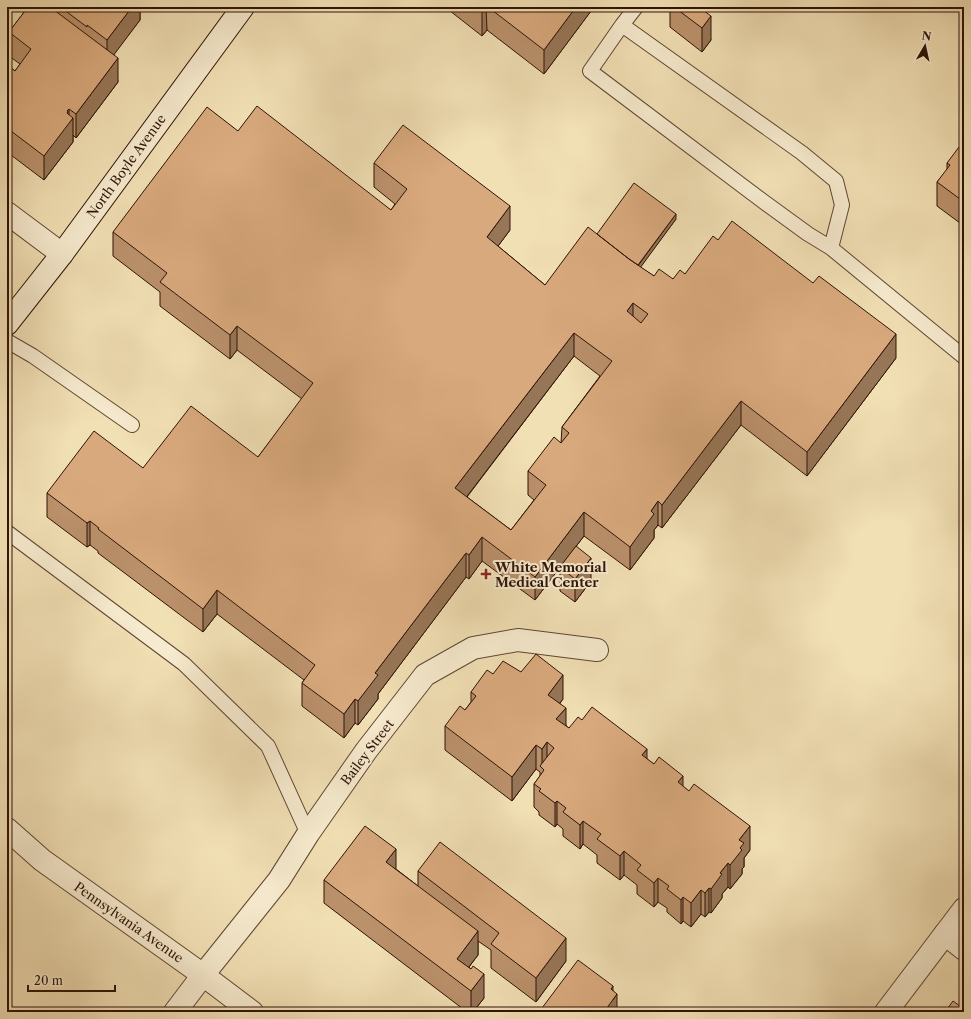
<svg xmlns="http://www.w3.org/2000/svg" width="971" height="1019" font-family="'Libre Caslon Text',serif">
<rect width="100%" height="100%" fill="#f2e0b5"/>
<filter id="stains"><feTurbulence type="fractalNoise" baseFrequency=".005" numOctaves="4"/><feColorMatrix values="0 0 0 0 .2 0 0 0 0 .09 0 0 0 0 .02 0 0 0 .5 -.17"/></filter>
<radialGradient id="worn" r=".72"><stop offset=".6" stop-color="#630" stop-opacity="0"/><stop offset="1" stop-color="#630" stop-opacity=".3"/></radialGradient>
<g fill="none" stroke-linecap="round" stroke-linejoin="round">
<g stroke="#5f4632" stroke-width="16">
<path id="service" d="M622,25l180,128 34,28 6,24 -11,43 -23,-14 -44,-32 -174,-131z
M622,25l14,-18
M831,248l133,109
M7,341l26,15 99,69
M7,532l177,132 84,82 40,88"/>
</g>
<g stroke="#5f4632" stroke-width="24">
<path id="minor" d="M7,213l55,41
M7,829l35,31 161,115 49,37
M945,934l19,15
M175,1012l28,-37 76,-95 29,-46 58,-83 59,-76 48,-27 45,-8 79,10"/>
</g>
<g stroke="#5f4632" stroke-width="24">
<path id="tertiary" d="M886,1012l78,-103"/>
</g>
<g stroke="#2e1306" stroke-width="24">
<path id="secondary" d="M7,324l55,-70 181,-247"/>
</g>
<use href="#service" stroke="#f7ebcf" stroke-width="14"/>
<use href="#minor" stroke="#f7ebcf" stroke-width="22"/>
<use href="#tertiary" stroke="#f7ebcf" stroke-width="22"/>
<use href="#secondary" stroke="#f7ebcf" stroke-width="22"/>
</g>
<path fill="#ba916b" stroke="#2e1306" fill-rule="evenodd" d="M28,7h112v13l-27,35 5,27 -42,56 -3,-3v7l-29,38 -37,-28v-87l8,6 5,-7 -11,-8v-24z
M445,7h149l-50,67 -57,-44 -5,6z
M670,7h29l12,33 -9,12 -32,-25z
M238,131l153,79 4,-6 -21,-17v-24l136,67 -12,16 47,39 52,-51 79,-15 -36,48 14,9 19,3 12,-5 33,-34 178,118 -89,118 -66,-51 -79,103 -4,-3 -4,5v8l-24,32 -46,-34 -49,64 -53,-39 -13,18 -3,-2 -88,117v5l-20,26 -3,-2 -11,15 -42,-32v-23l2,-3 -87,-66 -14,18 -105,-79v-2l-8,-6 -3,2 -40,-30v-24l96,-25 115,-11 44,-58 -65,-49 -7,9 -70,-53v-14l-47,-36v-24zM574,356l26,20 -38,51 -1,16 -33,28v24l6,5 -23,30 -44,-33z
M964,147v79l-27,-20v-24l10,-12v-7l15,-14z
M560,567l31,14 -16,21 -15,-11z
M493,674l70,25 -3,4 6,23 3,2 13,-8 65,39 36,27 67,64 -6,8v9l-2,2v5l-12,15 -2,-2 -6,7v4l-11,15 -2,-1 -4,5 -4,-3 -10,13 -8,-6 -2,3 -14,-12v-4l-9,-6 -4,5 -17,-13v-9l-13,-10 -4,5 -23,-17v-8l-14,-11 -3,5 -17,-13v-7l-6,-5 -2,3 -16,-12v-3l-5,-5v-23l6,-8v-4l-4,-3 -24,32 -67,-51v-24l20,-16 6,-8v-10z
M396,869l22,17v-15l148,90 -30,41 -45,-34v-18l-13,-9v14l-9,12 2,2 13,29 -11,14h-6l-143,-109v-23z"/>
<path fill="#977657" stroke="#2e1306" d="M132,7h8v13l-33,44v-24z
M486,7l1,23 -5,6v-24z
M576,7h18l-50,67v-24z
M711,16v24l-9,12v-24z
M118,58v24l-42,56v-24z
M69,109v14l4,-5v24l-29,38v-24l23,-45z
M510,206v24l-23,31v-24z
M676,214v5l-47,64v-5z
M633,303v24l-6,-16z
M237,326v24l-7,9v-24z
M574,333v23l-119,156v-24z
M896,334v24l-89,118v-24z
M741,401v24l-79,103v-23z
M658,501v24l-4,5v8l-24,32v-23l21,-36z
M584,512v24l-49,64v-23z
M90,521v24l-3,2v-24z
M482,537v24l-13,18v-24z
M466,553v24l-88,117v5l-20,26v-24l17,-28z
M591,558v23l-16,21v-23z
M217,590v24l-14,18v-23z
M563,675v24l-15,19v-23z
M355,699v24l-11,15v-24z
M566,708v24l-10,-13z
M547,742v24l-5,2v-19z
M536,745v24l-24,32v-24z
M647,749v23l-5,-17z
M683,776v24l-5,-18z
M557,801v23l-2,3v-24z
M583,821v23l-3,5v-24z
M750,826v24l-6,8v9l-2,2v5l-12,15v-24l9,-25z
M396,849v24l-10,-11z
M624,851v24l-4,5v-24z
M728,863v24l-6,7v4l-11,15v-24l9,-16z
M658,878v24l-4,5v-24z
M709,888v24l-4,5v-24z
M701,890v24l-10,13v-24z
M683,897v24l-2,3v-24z
M478,931v24l-20,26 -1,-22z
M566,938v23l-30,41v-24z
M484,974v24l-11,14h-2v-21z
M613,986v14l4,-6v18h-13l7,-23z"/>
<path fill="#d8a97c" stroke="#2e1306" fill-rule="evenodd" d="M28,7h22l68,51 -42,56 -7,-5 -2,2h1l-1,2 6,5 -29,38 -37,-28v-63l8,6 16,-22 -22,-17z
M64,7h68l-25,33 -20,-15v2l-20,-15 1,-2z
M476,7h10l-4,5z
M488,7h88l-32,43z
M674,7h25l12,9 -9,12z
M257,106l134,104 16,-21 -33,-26 29,-38 107,81 -23,31 58,48 43,-58 41,32 25,17 5,-7 14,10 7,-9 5,4 28,-38 5,4 14,-19 81,62 6,-7 77,58 -89,118 -66,-51 -79,104 -4,-4 -7,10 3,3 -24,33 -46,-35 -49,65 -53,-40 -13,18 -3,-2 -91,120 3,2 -20,26 -3,-2 -11,15 -42,-31 13,-18 -98,-75 -14,19 -105,-80 1,-1 -9,-7 -3,2 -40,-30 47,-62 49,37 48,-62 67,51 55,-74 -76,-57 -7,9 -70,-53 7,-9 -54,-41 94,-125 31,24zM633,303l15,11 -7,9 -14,-12zM574,333l38,28 -50,66 7,6 -8,10 -7,-6 -26,34 18,14 -35,45 -56,-42z
M959,147l3,2 2,-2v55l-27,-20 13,-17 -3,-2z
M634,183l42,31 -38,51 -9,-6 -32,-25z
M576,546l15,12 -16,21 -15,-12z
M536,654l27,21 -15,20 18,13 -10,11 13,9 9,-11 4,3 10,-13 55,42 -5,6 12,9 5,-7 24,19 -5,6 11,9 5,-7 56,42 -11,14 5,3 -4,5 2,2 -12,15 -2,-2 -8,10 2,1 -11,15 -2,-1 -4,5 -4,-3 -10,13 -8,-6 -2,3 -14,-11 2,-3 -11,-8 -4,5 -17,-13 4,-5 -17,-14 -4,5 -23,-17 4,-5 -18,-13 -3,4 -17,-13 3,-4 -9,-7 -2,2 -16,-12 2,-2 -7,-5 10,-14 -4,-4 14,-18 -7,-6 -5,7 -6,-4 -24,32 -67,-51 15,-20 5,4 11,-14 -5,-4 16,-22 6,4 10,-13 18,11z
M365,826l31,23 -10,13 92,69 -21,28 14,10 2,-3 11,8 -13,17 -147,-111z
M440,842l126,96 -30,40 -45,-34 8,-11 -81,-62z
M578,960l35,26 -2,3 6,5 -13,18h-8l-2,-1 -1,1h-1l-1,-1 -1,1h-51z
M953,1001l11,8v3h-19z"/>
<path fill="#8f2418" stroke="#f7ebcf" stroke-width="1.5" d="M484 568h4v4h4v4h-4v4h-4v-4h-4v-4h4z"/>
<g text-anchor="middle" stroke-width="4" stroke-linejoin="round" paint-order="stroke">
<g font-size="13" fill="#2e1306" stroke="#f7ebcf">
<text transform="translate(126 166) rotate(-54)" y="5">North Boyle Avenue</text>
<text transform="translate(367 752) rotate(-53)" y="5">Bailey Street</text>
<text transform="translate(129 922) rotate(35)" y="5">Pennsylvania Avenue</text>
</g>
<g font-size="13" font-weight="bold" fill="#2e1306" stroke="#f7ebcf" text-anchor="start">
<text x="495" y="572">White Memorial<tspan x="495" dy="15">Medical Center</tspan></text>
</g>
</g>
<rect width="971" height="1019" fill="none" stroke="#f2e0b5" stroke-width="24"/>
<rect x="8" y="8" width="955" height="1003" fill="none" stroke="#2e1306" stroke-width="2"/>
<rect x="12" y="12" width="947" height="995" fill="none" stroke="#2e1306"/>
<g transform="translate(925 46) rotate(9)" stroke="#f7ebcf" stroke-width="3" paint-order="stroke">
<path d="M0-3L7 15L0 10L-7 15Z" fill="#2e1306"/>
<text y="-6" font-size="11" font-weight="bold" text-anchor="middle" fill="#2e1306">N</text>
</g>
<path d="M28 985v6h87v-6" fill="none" stroke="#2e1306" stroke-width="2"/>
<text x="34" y="985" font-size="12" fill="#2e1306" stroke="#f7ebcf" stroke-width="3" paint-order="stroke">20 m</text>
<rect width="100%" height="100%" filter="url(#stains)"/>
<rect width="100%" height="100%" fill="url(#worn)"/>
</svg>
